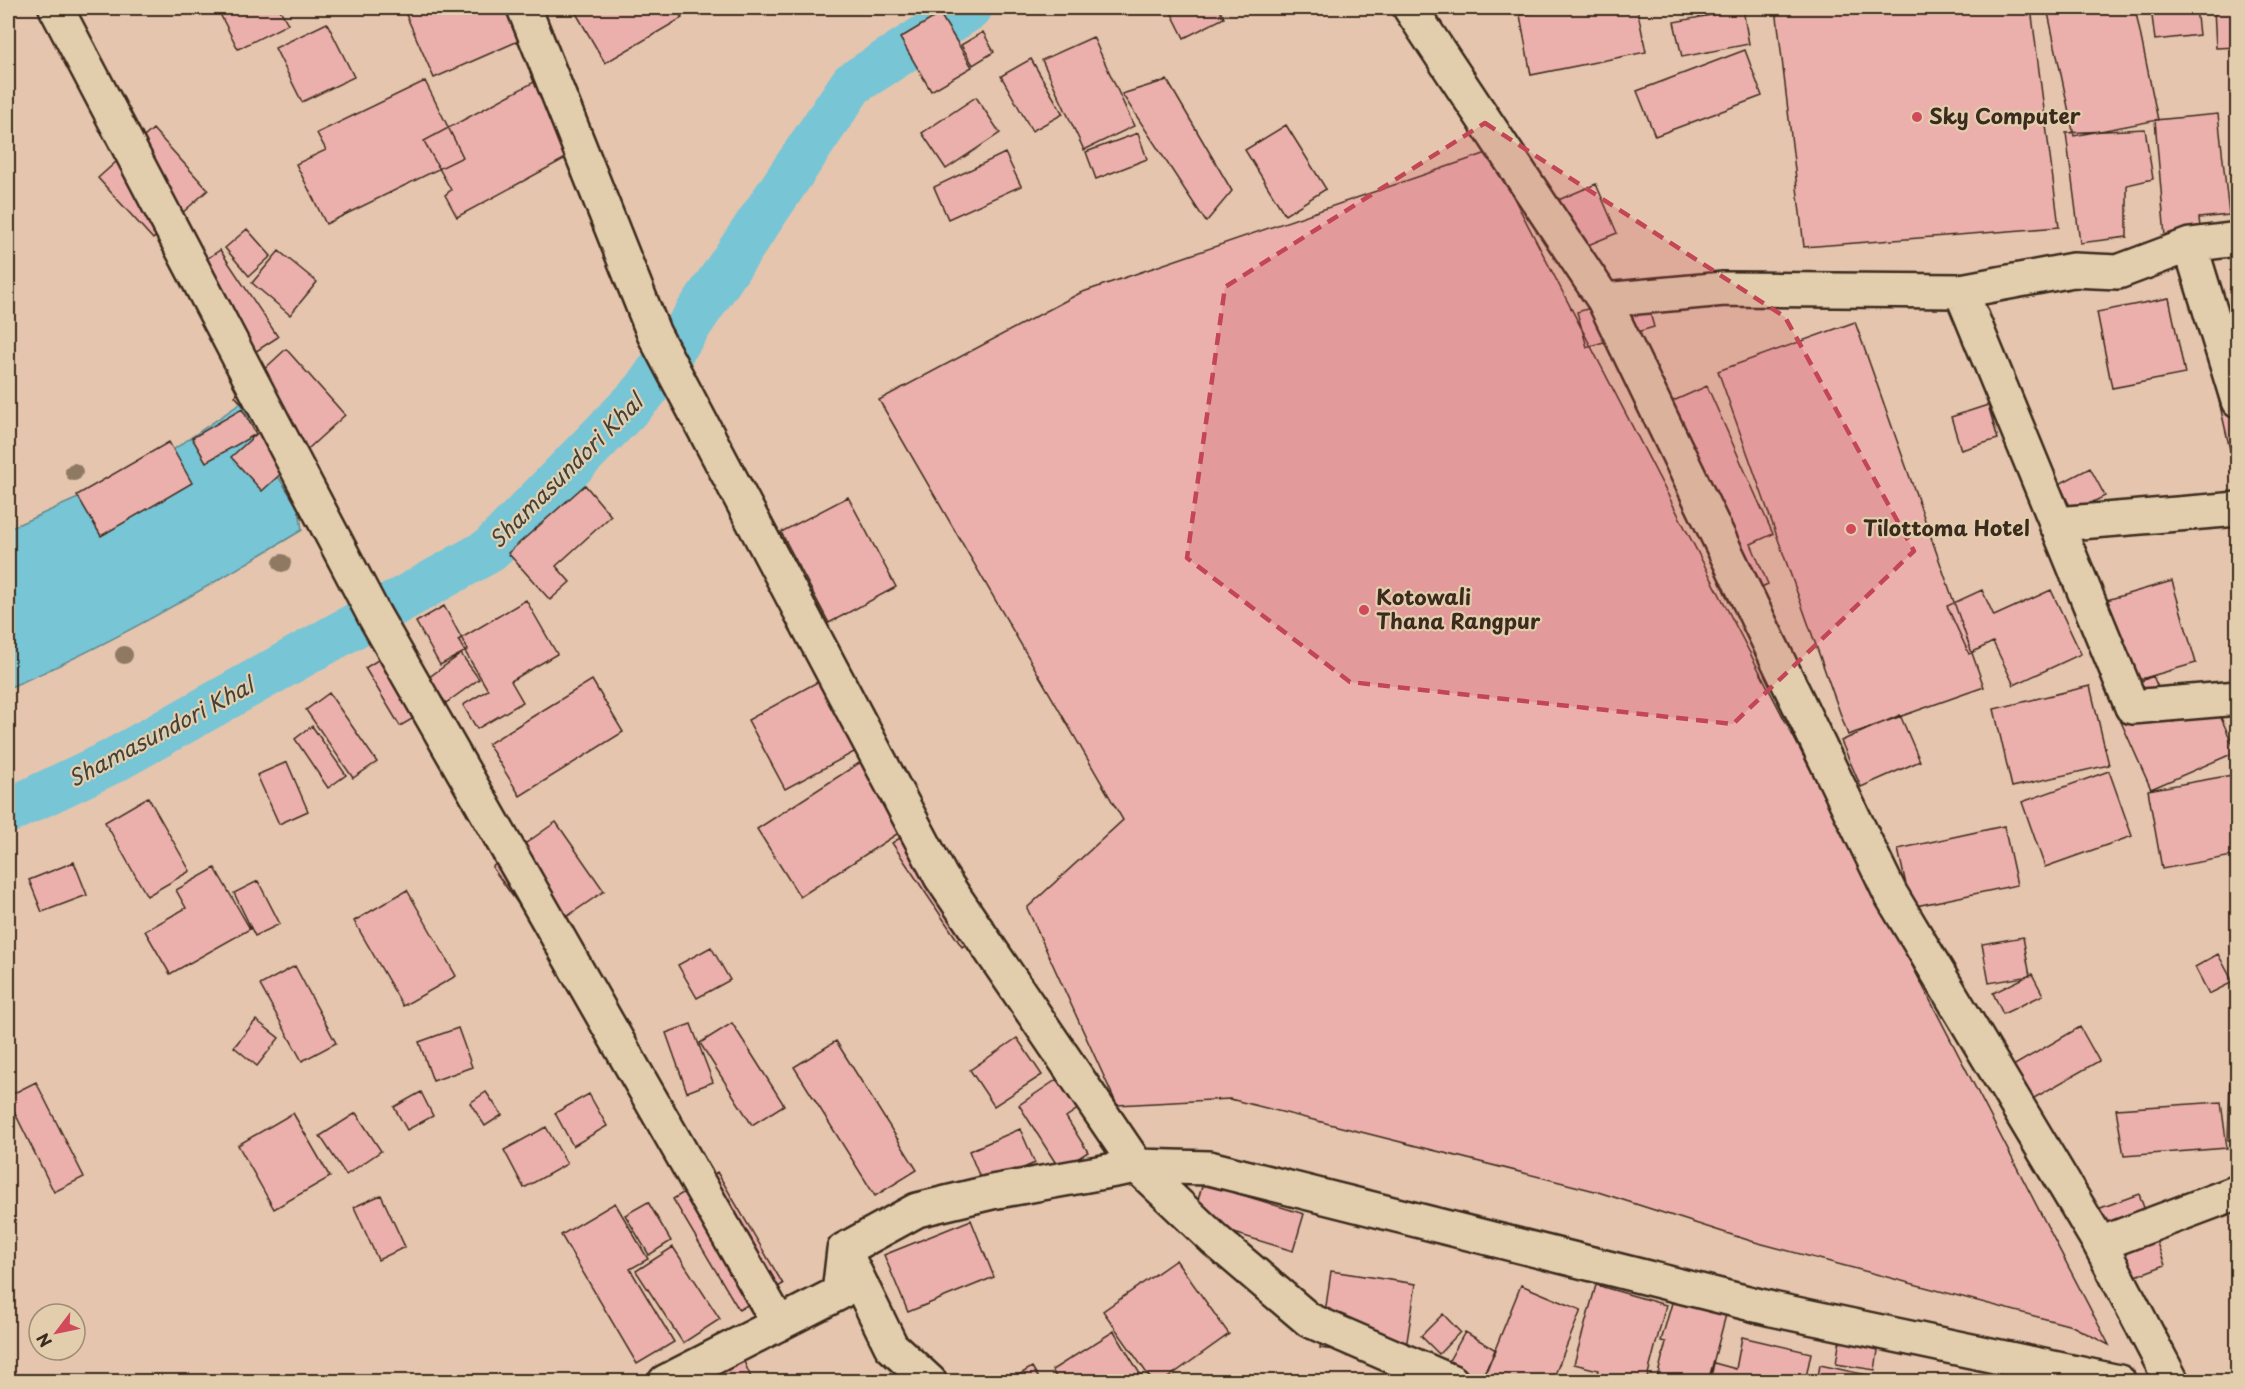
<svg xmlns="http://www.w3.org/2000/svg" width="2245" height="1389" font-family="'Playpen Sans',sans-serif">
<rect width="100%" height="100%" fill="#e5c5ad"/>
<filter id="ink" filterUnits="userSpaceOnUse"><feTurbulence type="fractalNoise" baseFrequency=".0167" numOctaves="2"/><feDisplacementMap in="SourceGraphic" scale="12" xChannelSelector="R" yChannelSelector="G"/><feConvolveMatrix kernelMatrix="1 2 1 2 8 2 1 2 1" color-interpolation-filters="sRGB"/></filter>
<g filter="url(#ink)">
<path fill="#78c5d6" stroke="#60878c" stroke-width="1.5" d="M241,403l31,64 27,42 3,21c-96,58 -191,115 -294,158v-159l140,-62z"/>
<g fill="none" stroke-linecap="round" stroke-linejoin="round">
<path stroke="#78c5d6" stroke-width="45" d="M8,811l105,-50 377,-211 155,-159 207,-307 118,-76"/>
</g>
<path fill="#ecb0ac" stroke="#3b2a1e" stroke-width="1.5" d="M217,8h62l9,16 -50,25z
M403,8h117l12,27 -98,43z
M573,8h103l6,10 -77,45z
M1169,8h50l5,10 -40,20z
M1559,8h78l9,44 -115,23 -11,-60z
M1776,8h255l28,219 -255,20z
M2047,8h88l23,112 -84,16z
M2151,8h45l3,27 -44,5z
M2214,8h24v39l-22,1z
M1743,9l6,35 -67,13 -8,-35z
M940,14l32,53 -41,24 -31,-53z
M327,23l27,54 -52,25 -27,-54z
M983,32l11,20 -21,13 -12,-20z
M1093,37l41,89 -50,24 -42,-90z
M1745,50l17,46 -107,40 -18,-45z
M1031,59l32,55 -31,17 -31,-55z
M549,74l39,72 -131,71 -12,-22 6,-5 -27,-49z
M1167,80l65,111 -26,31 -84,-128z
M425,81l38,76 -137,67 -30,-60 30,-14 -9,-17z
M976,97l24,36 -54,36 -24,-36z
M2218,114l11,101 -30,3 4,38 -36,4 -12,-140z
M1286,125l40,64 -41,26 -40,-65z
M153,129l55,61 -55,49 -55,-61z
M2145,129l8,50 -26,6v52l-47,6 -14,-110z
M1138,133l9,26 -51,20 -10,-27z
M1490,152l619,1193 -37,-19 -321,-85 -156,-50 -365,-92 -113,6 -90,-197 96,-88 -244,-420 201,-107z
M1005,153l16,33 -73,33 -14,-32z
M1596,184l21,49 -41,17 -20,-49z
M247,229l24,27 -22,20 -24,-28z
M220,250l58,87 -37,24 -58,-86z
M279,251l38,31 -27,33 -38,-32z
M2238,258v55l-9,-1z
M1644,292l10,35 -67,20 -10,-35z
M2169,298l16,76 -73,14 -15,-76z
M1855,322l129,365 -136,48 -130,-364z
M286,349l59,66 -83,76 -31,-34 32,-29 -28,-32z
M2238,374v88l-5,1 -19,-84z
M1707,386l66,148 -22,10 17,40 -39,18 -85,-188z
M1988,405l10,34 -37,11 -10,-33z
M242,409l14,25 -50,28 -14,-24z
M169,442l23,41 -91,53 -24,-41z
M2090,468l15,28 -32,16 -14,-28z
M585,485l26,31 -55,50 14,16 -20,18 -42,-47z
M848,497l48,90 -67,36 -48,-91z
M2172,581l24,82 -72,21 -24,-82z
M1982,590l12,26 57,-26 30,64 -67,31 -21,-43 -24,12 -22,-48z
M526,600l31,54 -46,27 12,21 -46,27 -14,-24 25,-15 -30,-50z
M444,606l24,44 -28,15 -24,-43z
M397,648l36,59 -33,19 -35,-58z
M461,654l18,25 -33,24 -18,-25z
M2153,676l20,46 42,-18 21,48 -85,37 -42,-94z
M592,680l31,52 -103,64 -32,-52z
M821,680l37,70 -73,39 -37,-69z
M2090,686l19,79 -97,22 -18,-78z
M329,693l48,69 -24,16 -47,-68z
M1900,715l20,46 -59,26 -20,-46z
M312,726l34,49 -18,13 -33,-49z
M870,756l44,67 -114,74 -43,-68z
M287,762l21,49 -29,13 -22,-49z
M2109,771l23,65 -87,31 -23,-65z
M2238,774v81l-76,14 -14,-79z
M148,797l42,74 -43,25 -42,-74z
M556,822l48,69 -64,44 -48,-68z
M2004,826l13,59 -106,22 -13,-58z
M916,828l69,104 -23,15 -70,-104z
M74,862l13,33 -45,17 -13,-32z
M215,868l35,61 -80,45 -25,-43 41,-23 -10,-18z
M258,881l22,43 -25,12 -21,-43z
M407,890l49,86 -53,30 -49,-85z
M2023,937l7,39 -41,7 -7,-39z
M711,947l19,33 -33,18 -19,-33z
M2218,954l15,28 -24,12 -14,-27z
M295,966l41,77 -34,18 -42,-76z
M2032,974l11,21 -40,19 -10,-21z
M256,1020l23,18 -22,28 -23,-19z
M732,1023l52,82 -32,20 -52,-82z
M691,1024l22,58 -26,10 -21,-59z
M2080,1027l19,34 -79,45 -19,-33z
M458,1028l14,39 -39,14 -14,-39z
M1017,1038l25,37 -48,31 -24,-36z
M836,1041l81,129 -42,26 -81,-129z
M1059,1078l20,30 -13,9 22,35 -28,18 -41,-65z
M36,1082l48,95 -30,15 -46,-93v-3z
M2230,1083h8v58l-10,-1z
M421,1092l12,24 -26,14 -13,-23z
M486,1092l16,23 -17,11 -15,-23z
M589,1094l18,32 -34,20 -18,-33z
M2221,1102l6,46 -103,8 -8,-47z
M293,1113l37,64 -56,32 -36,-64z
M356,1113l25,38 -35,24 -26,-39z
M546,1127l21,37 -43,24 -20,-38z
M1020,1129l15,34 -52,22 -14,-34z
M717,1172l66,112 -44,26 -66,-111z
M1203,1183l101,31 -11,37 -101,-31z
M2139,1194l26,71 -55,21 -26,-72z
M381,1195l24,52 -27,13 -24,-53z
M648,1202l23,39 -22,14 -24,-40z
M615,1203l33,56 -18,10 44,73 -37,22 -76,-129z
M971,1220l23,57 -86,35 -24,-57z
M673,1247l47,72 -37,24 -47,-72z
M1176,1260l53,74 -67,48h-9l-50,-71z
M1331,1271l85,13 -12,76 -84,-12z
M1521,1285l60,25 -29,72h-70z
M1596,1285l70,20 -20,77h-51l3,-12 -24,-6z
M1674,1296l53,15 -19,71h-52l10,-40 -5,-1z
M1443,1314l17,18 -21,22 -18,-18z
M1842,1325l39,6 -6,39 -39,-6z
M1114,1331l31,51h-86l-7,-12z
M1465,1332l31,18 -17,32h-42z
M1742,1337l69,16 -6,29h-95l4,-19 22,6z
M742,1357l11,25h-69z
M1820,1365l47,10 -1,7h-49z
M1032,1367l9,15h-34z"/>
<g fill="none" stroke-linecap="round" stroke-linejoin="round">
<g stroke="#3b2a1e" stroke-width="38">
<path id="minor" d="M56,8l318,607 405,709
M524,8l130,326 287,543 196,289 78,74 94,80 143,62
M1410,8l194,292 286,593 210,351 72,138
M2190,245l48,156
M1961,291l171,416 106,-9
M1604,300l120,-11 237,2 112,-21 45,2 72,-27 48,-6
M2056,524l182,-15
M2100,1244l138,-52
M844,1250l47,96 39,36
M665,1382l174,-89 5,-43 73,-40 75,-18 145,-26 72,2 563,141 347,73"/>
</g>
<use href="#minor" stroke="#e2cead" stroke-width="33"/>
</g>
<g fill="#8f7964">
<circle cx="74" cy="472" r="9"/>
<circle cx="282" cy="563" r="9"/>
<circle cx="124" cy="655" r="9"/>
</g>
</g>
<path fill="#c24655" fill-opacity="0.2" stroke="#c24655" stroke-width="4.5" stroke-dasharray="12 8" stroke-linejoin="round" d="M1485,123l300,194 129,234 -181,173 -383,-42 -163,-124 38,-271z"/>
<g fill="#d1495b" stroke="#e2cead" stroke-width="2">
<circle cx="1917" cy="117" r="6"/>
<circle cx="1851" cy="529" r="6"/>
<circle cx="1364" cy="610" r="6"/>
</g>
<g text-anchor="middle" stroke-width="4.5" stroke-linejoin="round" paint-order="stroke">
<g font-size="21" font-weight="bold" fill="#3b2a1e" stroke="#e2cead" text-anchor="start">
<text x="1929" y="124">Sky Computer</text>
<text x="1863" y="536">Tilottoma Hotel</text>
<text x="1376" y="605">Kotowali<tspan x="1376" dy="24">Thana Rangpur</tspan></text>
</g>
<g font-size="22" font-style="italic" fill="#44413a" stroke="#e2cead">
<text transform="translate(566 471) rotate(-45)" y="8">Shamasundori Khal</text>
<text transform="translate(161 732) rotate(-28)" y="8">Shamasundori Khal</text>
</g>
</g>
<rect width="2245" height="1389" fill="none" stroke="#e2cead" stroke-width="30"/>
<rect x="15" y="15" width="2215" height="1359" fill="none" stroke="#3b2a1e" stroke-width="2" filter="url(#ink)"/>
<g transform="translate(57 1332) rotate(238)"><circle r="28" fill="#e2cead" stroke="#9f8c74" stroke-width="1.5"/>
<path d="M0-4.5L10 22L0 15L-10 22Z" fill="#d1495b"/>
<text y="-9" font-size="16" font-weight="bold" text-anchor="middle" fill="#3b2a1e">N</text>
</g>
</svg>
